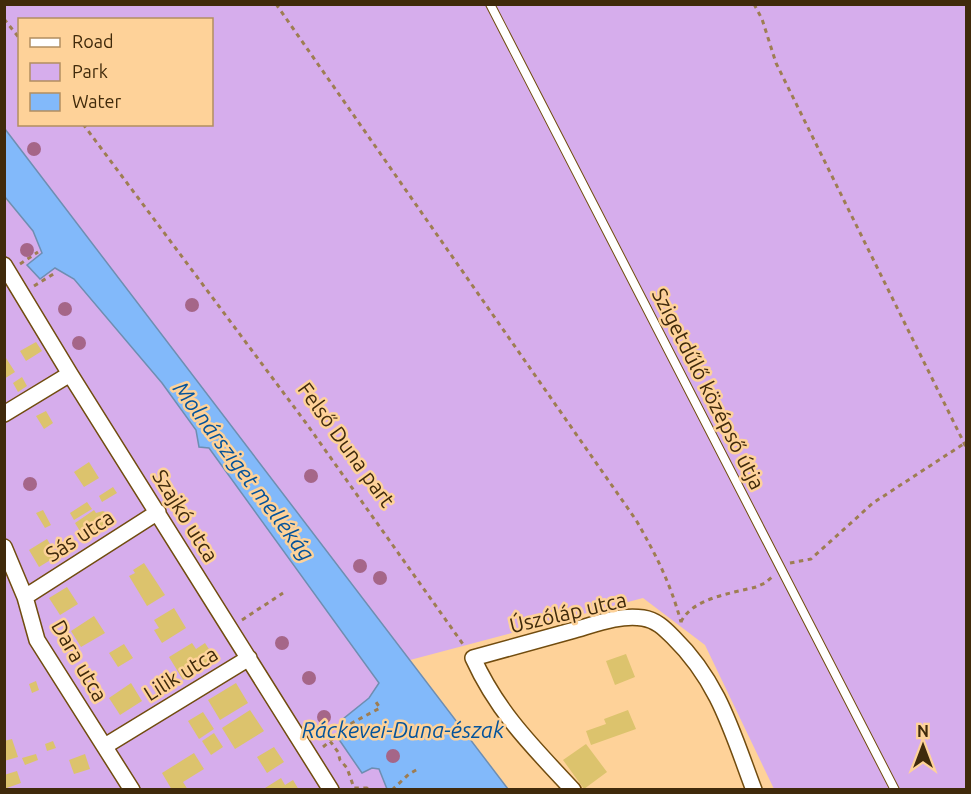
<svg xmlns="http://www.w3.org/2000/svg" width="971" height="794" font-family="Ubuntu,sans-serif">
<rect width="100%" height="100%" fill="#fed299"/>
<path fill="#d6adec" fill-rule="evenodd" d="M5,5h961v784h-192l-69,-144 -62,-47 -233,62 -405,-531zM20,20h192v104h-192z
M4,197l29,34 9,22 -15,12 28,3 19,11 88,103 34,48 3,17 10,1 170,235 -9,15 80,91h-445z"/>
<path fill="#82b9fa" stroke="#6e8eb2" stroke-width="1.5" d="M5,129l503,660h-121l-8,-20 -7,-1 -10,5 -24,-35 5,-19 26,-21 10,-15 -170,-235 -10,-1 -3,-17 -34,-47 -88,-104 -19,-11 -15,11 -13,-14 15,-12 -9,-22 -28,-34z"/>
<path fill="#dcc36d" d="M36,342l6,9 -16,10 -6,-10z
M6,358l9,14 -11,7v-20z
M22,377l5,9 -9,6 -5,-9z
M46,411l7,12 -9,6 -8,-13z
M89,462l10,16 -15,9 -10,-15z
M113,487l4,6 -15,9 -3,-6z
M87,502l5,7 -18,11 -4,-7z
M43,510l8,15 -6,3 -9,-15z
M94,510l2,3 7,-2 4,2 2,7 -5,6 2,3 -20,12 -11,-18z
M47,539l10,17 -18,11 -10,-17z
M144,563l21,32 -18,11 -18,-30 6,-3 -2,-3z
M67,587l11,17 -18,11 -11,-17z
M174,608l12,20 -24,15 -8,-13 5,-2 -5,-8z
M94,616l11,17 -24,14 -10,-16z
M192,643l4,6 9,-6 11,17 -33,20 -14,-23z
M124,644l9,14 -15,9 -9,-14z
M626,654l9,23 -20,8 -9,-24z
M36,681l3,9 -7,3 -3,-9z
M131,683l11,18 -22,14 -11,-17z
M236,683l12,20 -28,17 -12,-20z
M250,710l14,21 -29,18 -13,-21z
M628,710l8,19 -45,16 -5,-14 20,-7 -2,-5z
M203,712l11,17 -15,10 -11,-18z
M214,733l9,14 -12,8 -9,-14z
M12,739l6,18 -14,4v-20z
M53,741l3,7 -9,3 -2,-7z
M586,744l21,28 -23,17 -21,-29z
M274,747l10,15 -17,11 -10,-16z
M194,753l10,16 -21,13 5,8h-16l-10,-17z
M36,754l2,6 -13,5 -3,-7z
M85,754l5,15 -16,5 -5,-14z
M17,771l4,12 -17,6v-14z
M281,778l4,7 8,-5 6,10h-33l-1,-2z"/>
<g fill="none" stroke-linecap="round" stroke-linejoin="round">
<g stroke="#714c0f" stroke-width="10">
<path id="service" d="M490,4l405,786"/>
</g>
<g stroke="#714c0f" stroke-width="18">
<path id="minor" d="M4,265l66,109 261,416
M4,414l66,-40
M4,547l21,50 12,43 95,150
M25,597l133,-85
M105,746l144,-88
M573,790c-40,-43 -75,-77 -100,-132 32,-9 65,-18 98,-27 22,-6 48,-17 72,-13 13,2 21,10 30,19 46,45 59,95 81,153"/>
</g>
<path stroke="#9e7d52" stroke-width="3" stroke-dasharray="4.5 4.5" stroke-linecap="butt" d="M276,4l360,516c20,35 34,62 45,102
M754,4l8,15 14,44 190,384
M4,19l16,20
M83,124l223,299 159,224
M20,264l18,-12
M34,286l21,-13
M790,563l21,-4 62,-56 92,-60
M242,620l41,-27
M681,622c11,-24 52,-29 75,-35l9,-4 7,-6
M330,741l8,11 2,8 7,8 7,20h13l2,2
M323,747l29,-24 28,-15 -4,-6
M392,790l17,-16 9,-5"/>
<use href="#service" stroke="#fff" stroke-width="8"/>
<use href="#minor" stroke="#fff" stroke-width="15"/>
</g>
<g fill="#a56688">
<circle cx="34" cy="149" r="7"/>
<circle cx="27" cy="250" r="7"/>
<circle cx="192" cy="305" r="7"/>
<circle cx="65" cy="309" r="7"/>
<circle cx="79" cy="343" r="7"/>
<circle cx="311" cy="476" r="7"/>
<circle cx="30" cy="484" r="7"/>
<circle cx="360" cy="566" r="7"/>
<circle cx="380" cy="578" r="7"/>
<circle cx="282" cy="643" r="7"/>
<circle cx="309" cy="678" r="7"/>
<circle cx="324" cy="717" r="7"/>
<circle cx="393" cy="756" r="7"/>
</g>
<g text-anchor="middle" stroke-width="5" stroke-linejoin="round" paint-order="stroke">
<g font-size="21" fill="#402a0b" stroke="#fed299">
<text transform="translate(708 389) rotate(63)" y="7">Szigetdűlő középső útja</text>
<text transform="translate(346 445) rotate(54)" y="7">Felső Duna part</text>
<text transform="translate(185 516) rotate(58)" y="7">Szajkó utca</text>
<text transform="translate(80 536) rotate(-33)" y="7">Sás utca</text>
<text transform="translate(568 613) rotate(-13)" y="7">Úszóláp utca</text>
<text transform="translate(79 661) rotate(60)" y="7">Dara utca</text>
<text transform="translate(181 674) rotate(-32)" y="7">Lilik utca</text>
</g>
<g font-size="22" font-style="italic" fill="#05539b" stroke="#fed299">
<text transform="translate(244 471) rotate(53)" y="8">Molnársziget mellékág</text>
<text x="403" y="738">Ráckevei-Duna-észak</text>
</g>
</g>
<rect width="971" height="794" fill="none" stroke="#402a0b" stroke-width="12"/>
<rect x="18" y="18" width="195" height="108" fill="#fed299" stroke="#b28f60" stroke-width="1.5"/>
<rect x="30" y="38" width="30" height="9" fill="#ffffff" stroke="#b28f60" stroke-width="1.5"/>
<text x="72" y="48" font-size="18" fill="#402a0b">Road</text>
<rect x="30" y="63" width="30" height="18" fill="#d6adec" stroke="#b28f60" stroke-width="1.5"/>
<text x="72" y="78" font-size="18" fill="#402a0b">Park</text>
<rect x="30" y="93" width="30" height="18" fill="#82b9fa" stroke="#b28f60" stroke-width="1.5"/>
<text x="72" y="108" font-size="18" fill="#402a0b">Water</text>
<g transform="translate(923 746)" stroke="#fed299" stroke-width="4.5" paint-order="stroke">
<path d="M0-4.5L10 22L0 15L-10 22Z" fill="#402a0b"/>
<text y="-9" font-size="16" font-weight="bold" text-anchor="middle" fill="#402a0b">N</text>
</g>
</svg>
